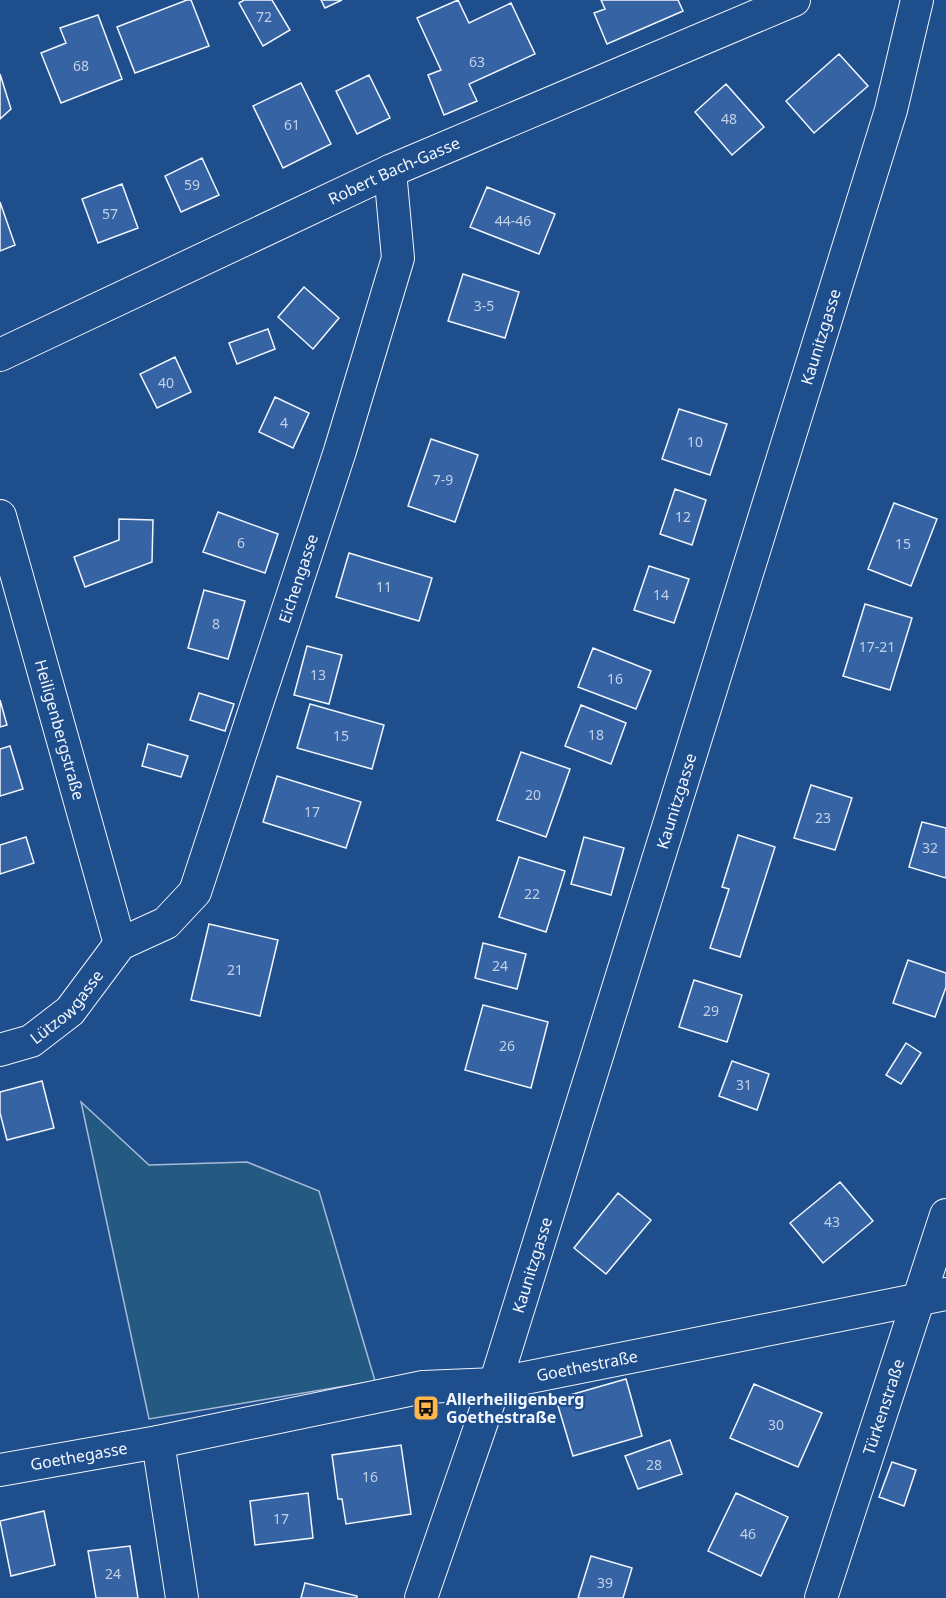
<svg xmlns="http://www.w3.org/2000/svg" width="946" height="1598" font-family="'Noto Sans',sans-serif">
<rect width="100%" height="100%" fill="#1f4e8c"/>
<path fill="#245a82" stroke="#a8bbd7" stroke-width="1.5" d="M81,1102l68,63 98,-3 72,29 56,190 -226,38z"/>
<path fill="#3563a3" stroke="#f2f6ff" stroke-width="1.5" d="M187,0h4l18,46 -74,27 -18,-46z
M244,0h28l18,30 -27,16 -24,-43z
M321,0h21l-17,8z
M458,0l11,23 42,-20 24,51 -66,30 8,17 -33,14 -16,-40 13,-5 -24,-52z
M601,0h77l5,11 -76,33 -13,-31 11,-4z
M98,15l24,64 -61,24 -20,-50 25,-10 -6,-15z
M839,54l29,32 -54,47 -28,-32z
M0,74l11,35 -11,10z
M369,75l21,43 -33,16 -21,-43z
M301,83l30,61 -48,24 -30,-62z
M726,84l38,43 -32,28 -37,-43z
M202,158l17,37 -38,17 -16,-36z
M122,184l16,44 -40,15 -16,-44z
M487,187l68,27 -16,40 -69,-27z
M0,202l15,43 -15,6z
M463,274l56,18 -14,46 -57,-17z
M304,287l35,31 -26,31 -35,-32z
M268,329l7,20 -38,15 -8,-21z
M175,357l16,35 -34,16 -17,-34z
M275,397l34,16 -16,35 -34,-16z
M679,409l48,15 -17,51 -48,-16z
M431,439l47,16 -23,67 -47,-16z
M675,489l31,11 -14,45 -32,-11z
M894,503l43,16 -26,67 -43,-17z
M218,512l60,22 -13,39 -62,-21z
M119,519l34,1 -1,42 -67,25 -11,-30 45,-17z
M349,553l83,25 -13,43 -83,-24z
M649,566l40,13 -15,44 -40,-13z
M204,590l41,11 -17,58 -40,-11z
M865,604l47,14 -22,72 -47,-14z
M307,646l35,9 -13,49 -35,-9z
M593,648l58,23 -15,38 -58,-22z
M199,693l35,11 -9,27 -35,-11z
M0,700l7,25 -7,2z
M310,704l74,21 -12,44 -75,-21z
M581,705l45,18 -15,41 -46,-18z
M148,744l40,12 -7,21 -39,-11z
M10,746l13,43 -23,7v-47z
M521,752l49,17 -24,68 -49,-17z
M277,776l84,26 -15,46 -83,-26z
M811,785l41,13 -17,52 -41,-12z
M922,822l24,6v50l-37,-11z
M738,835l37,12 -35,110 -30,-9 19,-59 -7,-2z
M26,837l8,26 -34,11v-29z
M584,837l40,11 -13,47 -40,-11z
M519,857l46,14 -19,61 -47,-15z
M209,924l69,16 -18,76 -69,-16z
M483,943l43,11 -9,35 -42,-11z
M908,960l38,13v14l-11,30 -42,-14z
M694,980l48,15 -15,47 -48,-15z
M483,1005l65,17 -17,66 -66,-18z
M906,1043l15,10 -20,31 -15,-9z
M732,1061l37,13 -12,36 -38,-14z
M42,1081l12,47 -47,12 -7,-27v-21z
M840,1182l33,39 -50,42 -33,-40z
M618,1193l33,27 -45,54 -32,-26z
M626,1379l16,57 -69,20 -17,-57z
M754,1384l68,29 -24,54 -68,-29z
M670,1440l12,34 -44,15 -13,-33z
M401,1445l10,69 -65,10 -4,-25h-4l-6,-44z
M892,1462l24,8 -12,36 -25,-9z
M308,1493l5,45 -58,7 -5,-44z
M736,1493l52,24 -27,59 -53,-25z
M44,1511l11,54 -44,11 -11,-55z
M130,1546l8,52h-42l-8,-47z
M591,1556l41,12 -9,30h-45z
M305,1583l52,13v2h-56z"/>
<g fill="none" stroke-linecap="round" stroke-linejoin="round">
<g stroke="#f2f6ff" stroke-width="34">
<g id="street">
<path id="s1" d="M0,355l390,-184 404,-171"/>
<path id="s2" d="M0,516l120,428"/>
<path id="s3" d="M0,1050l31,-9 39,-30 50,-67 46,-21 29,-31 145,-441 58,-193 -8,-87"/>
<path d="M158,1442l24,156"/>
<path id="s4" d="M0,1470l158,-28 265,-55 72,-3 451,-90"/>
<path id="s5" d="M421,1598l74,-214 396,-1274 26,-110"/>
<path id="s6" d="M821,1598l125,-383"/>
</g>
</g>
<use href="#street" stroke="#1f4e8c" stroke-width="32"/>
</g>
<defs>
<g id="bus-square" transform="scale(1.35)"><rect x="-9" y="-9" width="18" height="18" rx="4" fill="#ffb74d" stroke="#1f4e8c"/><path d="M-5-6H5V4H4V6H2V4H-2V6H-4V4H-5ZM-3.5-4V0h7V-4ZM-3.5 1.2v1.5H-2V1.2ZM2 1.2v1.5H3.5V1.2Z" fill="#111"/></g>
</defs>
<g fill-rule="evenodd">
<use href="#bus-square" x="426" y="1408"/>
</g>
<g text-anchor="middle" stroke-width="4.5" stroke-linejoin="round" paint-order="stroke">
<g font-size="14" fill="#c3d1e8">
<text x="264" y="22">72</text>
<text x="477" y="67">63</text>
<text x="81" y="71">68</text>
<text x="729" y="124">48</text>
<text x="292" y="130">61</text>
<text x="192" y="190">59</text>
<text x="110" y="219">57</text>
<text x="513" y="226">44-46</text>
<text x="484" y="311">3-5</text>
<text x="166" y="388">40</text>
<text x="284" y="428">4</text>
<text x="695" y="447">10</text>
<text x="443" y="485">7-9</text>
<text x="683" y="522">12</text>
<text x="241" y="548">6</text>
<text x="903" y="549">15</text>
<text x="384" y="592">11</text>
<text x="661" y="600">14</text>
<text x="216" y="629">8</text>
<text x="877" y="652">17-21</text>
<text x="318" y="680">13</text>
<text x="615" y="684">16</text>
<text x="596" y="740">18</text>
<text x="341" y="741">15</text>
<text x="533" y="800">20</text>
<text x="312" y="817">17</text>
<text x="823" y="823">23</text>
<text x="930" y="853">32</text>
<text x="532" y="899">22</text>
<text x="500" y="971">24</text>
<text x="235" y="975">21</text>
<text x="711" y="1016">29</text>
<text x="507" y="1051">26</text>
<text x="744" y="1090">31</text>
<text x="832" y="1227">43</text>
<text x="776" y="1430">30</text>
<text x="654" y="1470">28</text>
<text x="370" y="1482">16</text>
<text x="281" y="1524">17</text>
<text x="748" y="1539">46</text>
<text x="113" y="1579">24</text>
<text x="605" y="1588">39</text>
</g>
<g font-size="16" fill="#f2f6ff" stroke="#1f4e8c">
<text dy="6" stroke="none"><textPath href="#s1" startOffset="435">Robert Bach-Gasse</textPath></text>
<text dy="6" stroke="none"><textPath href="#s5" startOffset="1323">Kaunitzgasse</textPath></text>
<text dy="6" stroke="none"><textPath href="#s3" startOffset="588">Eichengasse</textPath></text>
<text dy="6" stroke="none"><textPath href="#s2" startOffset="222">Heiligenbergstraße</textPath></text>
<text dy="6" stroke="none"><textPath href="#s5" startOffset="837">Kaunitzgasse</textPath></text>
<text dy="6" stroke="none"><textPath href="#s3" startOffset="82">Lützowgasse</textPath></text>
<text dy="6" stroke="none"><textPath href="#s5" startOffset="351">Kaunitzgasse</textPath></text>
<text dy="6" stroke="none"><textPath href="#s4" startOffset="597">Goethestraße</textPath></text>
<text dy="6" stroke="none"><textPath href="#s6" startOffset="201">Türkenstraße</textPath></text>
<text dy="6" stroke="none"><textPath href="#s4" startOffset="80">Goethegasse</textPath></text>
</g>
<g font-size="16" font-weight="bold" fill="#f2f6ff" stroke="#1f4e8c" text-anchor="start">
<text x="446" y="1405">Allerheiligenberg<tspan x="446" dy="18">Goethestraße</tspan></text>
</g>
</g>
</svg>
